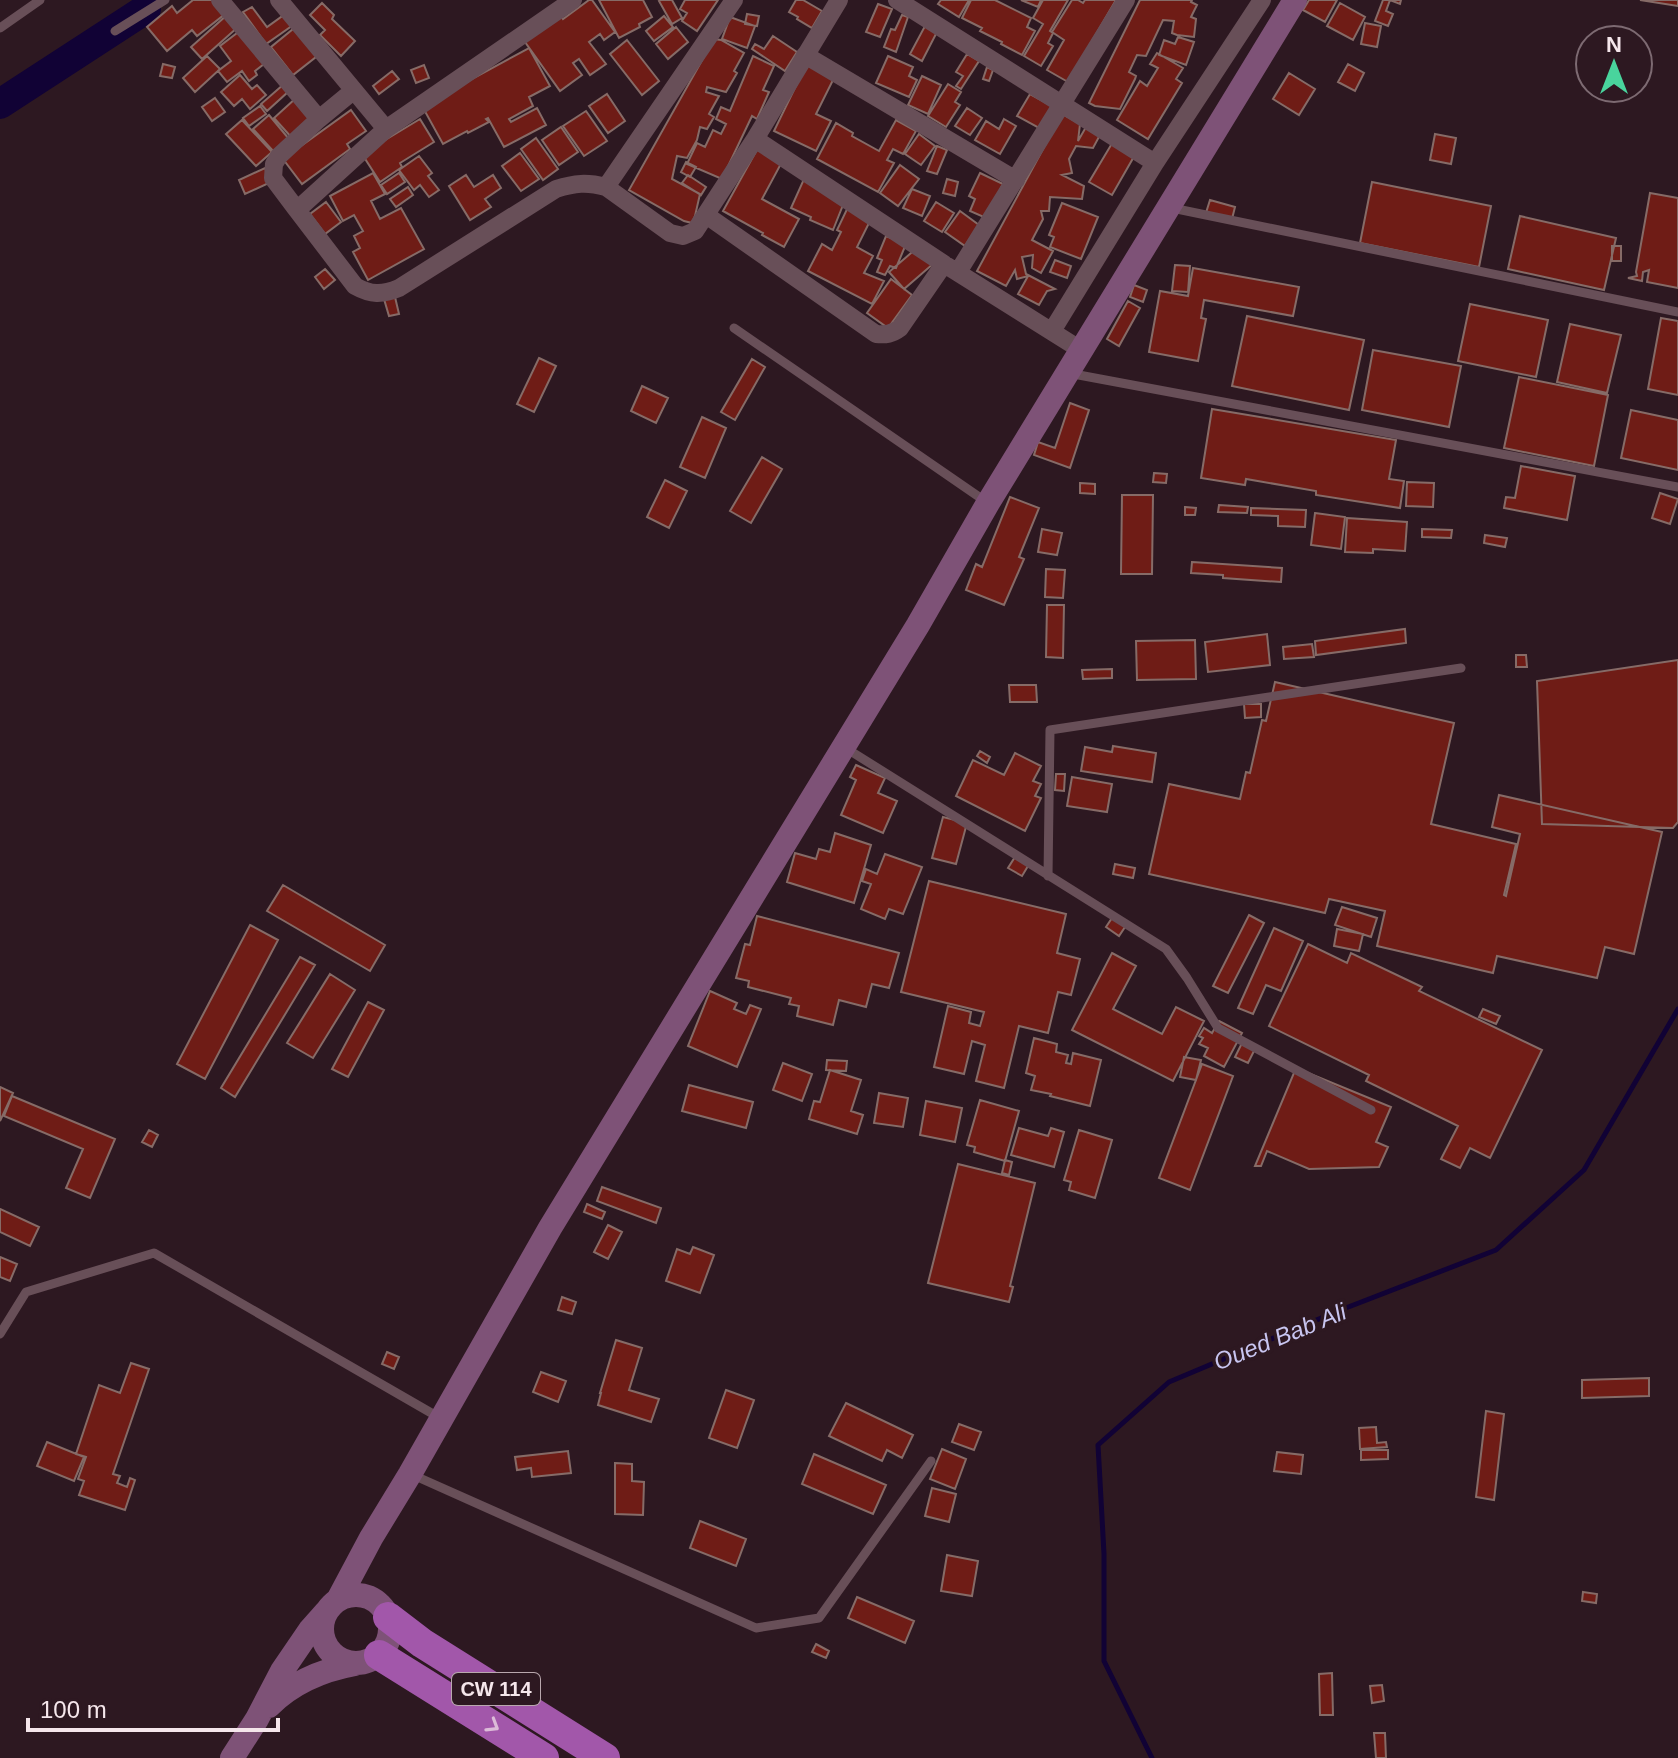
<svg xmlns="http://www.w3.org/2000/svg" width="1678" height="1758" font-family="Arial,sans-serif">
<rect width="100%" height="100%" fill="#2d1821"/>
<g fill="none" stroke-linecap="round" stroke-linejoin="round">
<path stroke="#110235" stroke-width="5" d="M1152,1758l-48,-97v-107l-6,-109 71,-63 169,-71 158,-61 88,-80 94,-161"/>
<path stroke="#110235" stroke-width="30" d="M0,104l146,-95"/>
</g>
<path fill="#6f1c16" stroke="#866b67" stroke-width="2" d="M193,0h21l11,14 -28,22 -5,-6 -25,21 -20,-24 25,-21 5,7z
M589,0h3l23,32 -11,8 -4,-6 -11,8 17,22 -16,11 -11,-16 -6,4 9,12 -22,16 -35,-49 36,-26 2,3z
M599,0h44l9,17 -13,7 1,3 -21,11z
M661,0h11l10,18 -10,6 -13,-23z
M685,0h33l-21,31 -15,-10 5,-8 -7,-4z
M796,0h7l19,11 -10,17 -15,-9 1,-2 -9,-5z
M941,0h28l-10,17 -21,-13z
M971,0h24l36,18 -4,9 8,4 -13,24 -21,-11 1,-2 -22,-11 2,-3 -20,-10z
M1021,0h20l-3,7z
M1043,0h25l-18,31 3,2 -5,10 5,3 -12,20 -17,-10 19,-32 -10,-6z
M1072,0h6l5,3 2,-3h31l-48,82 -21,-12 17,-30 -12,-8z
M1140,0h52l-1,2 6,3 -6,12 5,2 -2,18 -17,-2 -5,-2 2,-12 -11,-1 -17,36 -9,-1 -8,17 7,4 -1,3 -15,30 -25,-3 -6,-3z
M1309,0h28l-12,22 -22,-12z
M1383,0h18l-1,4 -10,-4 -4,11 7,3 -5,12 -13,-5z
M1640,0h38v6z
M322,3l12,12 -2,4 23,22 -14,15 -21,-21 5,-5 -15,-15z
M1340,3l25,14 -12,23 -26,-14z
M878,4l14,5 -12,28 -14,-5z
M252,7l15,20 21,-15 8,11 -30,21 -23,-32z
M747,14l12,2 -2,10 -12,-2z
M227,15l11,12 -36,32 -11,-12z
M902,15l6,2 -12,35 -12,-5 7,-18 4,1z
M664,16l9,11 -19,14 -8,-10z
M730,17l25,9 -8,22 -25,-9z
M1365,23l16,3 -4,21 -16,-3z
M298,25l23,28 -28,22 -22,-28z
M925,26l12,6 -15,29 -12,-7z
M676,27l12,15 -20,17 -12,-15z
M241,30l23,34 -9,7 2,4 -8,6 -7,-10 -15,11 -9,-11 13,-10 -11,-15z
M773,36l24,16 -12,19 -33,-22 3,-5 9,5z
M1178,37l16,5 -8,23 -27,-10 5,-15 11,4z
M714,39l7,1 23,13 -10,18 3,2 -11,19 -19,-5 -1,5 13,4 -10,18 5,3 -7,12 -7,-2 -3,13 -10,18 -10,-2 -5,23 28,15 -5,22 -3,7 -8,-2 -55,-31z
M627,40l32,41 -17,14 -32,-41z
M529,48l21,38 -21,11 4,9 -24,13 2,3 26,-14 9,17 -42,22 -16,-29 -2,1 3,3 -21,11 -1,-2 -24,13 -21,-38z
M1157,53l26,15 -7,11 6,4 -34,56 -31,-19 23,-39 7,5 11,-18 -8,-4z
M967,54l12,7 -18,28 -5,-3 7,-10 -7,-4z
M207,56l13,13 -25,23 -12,-14z
M753,56l21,10 -11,24 6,2 -12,27 -5,-3 -30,63 -35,-15 10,-21 8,4 8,-17 8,4 5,-10 -10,-5 5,-12 9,4z
M888,56l25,11 -4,9 8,4 -8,17 -33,-14z
M807,63l28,13 -19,38 15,7 -15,30 -42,-20z
M163,64l12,3 -3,11 -12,-2z
M1348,64l16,9 -9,18 -17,-9z
M424,65l5,13 -13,5 -5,-13z
M987,67l6,3 -4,11 -6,-2z
M392,71l7,8 -20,15 -6,-8z
M1289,73l26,16 -16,26 -26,-16z
M240,75l12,14 5,-4 9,10 -16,14 -8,-10 -8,7 -13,-14z
M922,76l19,9 -13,29 -20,-9z
M284,84l5,7 -22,20 -6,-7z
M948,84l13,8 -6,10 5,3 -14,22 -18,-11z
M607,94l18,27 -17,12 -19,-27z
M1030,94l22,12 -13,22 -22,-12z
M215,98l10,14 -13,9 -10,-14z
M296,98l17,20 -21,20 -18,-20z
M260,106l6,8 -17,12 -6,-8z
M967,108l15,10 -12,17 -15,-9z
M351,110l15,21 -19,13 3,5 -48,35 -19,-25z
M586,111l21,30 -23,15 -21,-30z
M1062,114l18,10 -2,17 8,-14 14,8 -7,13 -17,-2 -7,13 3,14 -10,2 22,11 -2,13 -32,-2 -1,14h-8l2,8 -11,21 21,11 -12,22 -9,-5 1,-13 -11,2 4,17 29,15 -8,2 -8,14 -21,-11 10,-18 -11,3 -2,-9 -9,16 -29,-15z
M269,115l20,24 -15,13 -21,-23z
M420,119l14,23 -34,21 2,4 -22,15 -18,-28z
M1004,119l12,7 -16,28 -25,-14 11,-19 13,8z
M242,120l30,32 -16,14 -30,-32z
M896,120l20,11 -13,23 -10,-5 -6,11 7,3 -16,29 -61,-33 19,-36 17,10 -1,3 27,15z
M561,127l17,25 -19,13 -17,-25z
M919,134l16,12 -14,19 -16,-11z
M1435,134l21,4 -5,26 -21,-4z
M536,138l22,31 -15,11 -22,-31z
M1114,140l22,13 -24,42 -23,-13z
M759,146l24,14 -21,39 37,20 -15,28 -22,-12 1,-2 -40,-22z
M937,146l10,4 -10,24 -10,-3z
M520,153l19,26 -18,12 -19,-25z
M419,156l13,17 -4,3 11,14 -10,7 -9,-12 -6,5 -15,-20z
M686,162l10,5 -6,10 -9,-5z
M900,165l19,14 -21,27 -18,-13z
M265,168l6,14 -26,12 -6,-14z
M373,173l12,21 -14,7 9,18 21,-11 23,41 -56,31 -15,-28 7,-4 -6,-12 9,-5 -9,-16 -11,6 -13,-25z
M399,173l6,9 -18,12 -6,-9z
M980,173l23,11 -17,34 -16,-7 5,-12 -6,-3z
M466,175l8,12 19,-12 8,13 -16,11 6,8 -21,13 -21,-34z
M688,175l18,12 -5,8 -19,-12z
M804,179l41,21 -12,30 -23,-10 1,-3 -20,-9z
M947,179l11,3 -3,14 -12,-3z
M1372,182l119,24 -12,61 -119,-24z
M408,187l5,8 -17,12 -6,-8z
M912,189l18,7 -8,20 -19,-8z
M1650,193l28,5v90l-31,-6 2,-12 -6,2 -1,9 -14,-3 9,-2 -1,-4z
M1210,200l25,7 -4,16 -26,-7z
M326,202l15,20 -16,12 -15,-20z
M936,202l18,11 -12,19 -18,-11z
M1062,203l36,14 -17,42 -31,-12 4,-10 -5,-2z
M849,205l23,12 -15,30 16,9 -9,17 20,8 -12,23 -64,-33 14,-27 10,6 9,-18 -4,-2z
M960,211l19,14 -14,21 -20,-14z
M1520,216l96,22 -12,52 -96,-21z
M886,236l20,8 -10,24 -6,-2 -5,9 -8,-3 5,-12 -5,-2z
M1612,246h9v15h-9z
M918,247l15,17 -29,25 -15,-17z
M1055,260l16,6 -4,12 -17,-6z
M1175,265l15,1 -2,26 -16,-1z
M1193,268l106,19 -6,29 -89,-16 -3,18 5,1 -8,42 -49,-9 11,-61 28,5z
M325,269l10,11 -11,9 -9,-12z
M891,279l21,16 -24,33 -21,-15z
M1134,285l13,5 -4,12 -13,-5z
M395,297l4,17 -10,2 -5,-17z
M1128,301l12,7 -21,38 -12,-7z
M1470,304l78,16 -12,57 -78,-16z
M1247,316l117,24 -15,70 -117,-24z
M1661,318l17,3v74l-30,-6z
M1570,324l51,11 -14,58 -50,-11z
M1373,350l88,16 -12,61 -87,-17z
M539,358l17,8 -22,46 -17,-8z
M752,359l13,8 -30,53 -14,-8z
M1519,377l89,18 -14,71 -90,-18z
M642,386l26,12 -12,25 -25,-12z
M1070,403l19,7 -19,58 -36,-13 4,-13 17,6z
M1212,409l184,31 -7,39 15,2 -4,27 -84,-13v-4l-70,-12 -1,6 -44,-7z
M1631,410l47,10v50l-57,-12z
M702,417l24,11 -21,50 -25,-11z
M762,457l20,12 -31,54 -21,-12z
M1521,466l54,10 -8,44 -63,-12 2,-11 9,1z
M1154,473l13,1 -1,9 -13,-1z
M665,480l22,11 -18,37 -22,-11z
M1407,482l27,1 -1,24 -27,-1z
M1080,483l15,1v10l-15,-1z
M1660,493l18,6 -8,25 -18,-6z
M1122,495h31l-1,79h-31z
M1010,497l29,11 -20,49 5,2 -20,46 -38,-15 10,-26 6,3z
M1219,505l29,2 -1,6 -29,-1z
M1185,507l11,1 -1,7h-10z
M1251,508l55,2 -1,17 -27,-1v-10l-27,-1z
M1315,513l30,4 -4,32 -30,-4z
M1347,518l60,4 -2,29 -32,-2v4l-28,-1z
M1042,529l20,4 -5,22 -19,-3z
M1422,529l30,1 -1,8 -29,-1z
M1485,535l22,3 -2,9 -21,-4z
M1192,562l90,6 -1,14 -58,-4v-3l-32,-2z
M1046,569l19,1 -2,28 -18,-1z
M1047,605h17l-1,53 -17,-1z
M1405,629l1,14 -90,12 -1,-14z
M1267,634l3,31 -62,7 -3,-30z
M1195,640l1,39 -59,1 -1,-39z
M1312,644l2,13 -30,2 -1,-12z
M1516,655h10l1,12h-11z
M1678,660v162l-5,6 -131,-4 -5,-143z
M1112,669v9l-29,1 -1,-9z
M1275,682l179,41 -23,101 85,20 -12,51 2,1 14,-62 -28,-7 7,-32 163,37 -28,122 -29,-7 -8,31 -100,-22 -4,17 -116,-27 8,-35 -56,-12 -4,14 -176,-39 20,-90 71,15 6,-27 4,1 12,-53 4,1z
M1009,685h27l1,17h-27z
M1244,704h17v13l-16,1z
M1113,746l43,7 -4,29 -71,-11 4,-24 27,5z
M980,751l10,6 -3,6 -10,-7z
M1015,753l26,13 -8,15 8,3 -6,12 6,2 -16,33 -69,-35 17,-36 31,15z
M856,765l29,13 -7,15 19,8 -14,32 -42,-18 15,-35 -6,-3z
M1056,774h9l-1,17 -9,-1z
M1072,777l40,7 -5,28 -40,-6z
M943,817l24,6 -11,41 -24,-6z
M835,833l36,12 -17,58 -67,-21 8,-29 21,6 3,-10 11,3z
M885,854l37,13 -19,47 -14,-5 -4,10 -24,-10 10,-25 -9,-3 4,-12 11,5z
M1015,857l13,9 -6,10 -14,-8z
M1115,864l20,4 -2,10 -20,-4z
M929,881l137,33 -9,39 23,6 -9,36 -13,-3 -10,41 -29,-7 -15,62 -28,-7 9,-36 -13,-4 -8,33 -30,-7 14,-61 23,6 -2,11 11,3 4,-14 -83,-20z
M283,885l102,60 -15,26 -103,-60z
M1342,907l35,11 -6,19 -36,-12z
M1114,915l13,9 -8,12 -13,-9z
M1249,915l15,8 -36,70 -15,-7z
M757,916l142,37 -10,35 -17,-4 -6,23 -27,-7 -6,25 -36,-9 2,-10 -10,-2 2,-6 -43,-11 1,-6 -13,-3 9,-34 5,1z
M250,925l28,15 -73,139 -28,-15z
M1274,928l29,13 -22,50 -15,-6 -13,29 -15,-6z
M1337,929l26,5 -4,17 -25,-5z
M1308,944l39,19 4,-10 71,34 -3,4 123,59 -52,108 -20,-10 -10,20 -19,-9 17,-33 -92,-45 3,-6 -100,-49z
M1112,953l24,13 -23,43 49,25 14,-27 28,14 -31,60 -101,-51z
M300,957l15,8 -80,132 -14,-9z
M330,974l25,16 -42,68 -26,-15z
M710,991l27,12 -3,6 12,5 4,-9 11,4 -24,58 -49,-21z
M368,1002l16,8 -36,67 -16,-8z
M1483,1009l17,7 -4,8 -17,-7z
M1219,1021l23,12 -18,34 -20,-11 4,-8 -9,-4 4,-6 -4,-2 5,-8 8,5z
M1034,1038l23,6 -1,8 12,3 -2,8 5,1 2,-11 28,7 -11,46 -40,-10 1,-2 -20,-4 4,-14 -9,-3z
M1243,1041l13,6 -8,16 -13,-6z
M1184,1057l17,3 -5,20 -16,-3z
M827,1060l20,1 -1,10 -20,-1z
M783,1063l29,11 -10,27 -29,-11z
M1202,1064l31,12 -43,114 -31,-12z
M1296,1068l95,39 -15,35 12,5 -9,20 -70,2 -42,-18 -6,15h-6z
M830,1070l31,10 -10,31 12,4 -6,19 -48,-15 5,-18 6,1z
M689,1085l64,17 -7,26 -64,-17z
M0,1087l13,6 -13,28z
M879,1093l29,5 -5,29 -29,-4z
M12,1096l103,43 -25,59 -24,-10 17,-39 -79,-33z
M980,1100l39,11 -14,50 -31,-9 1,-5 -8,-2z
M926,1101l36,7 -7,34 -35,-7z
M1019,1128l29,8 3,-8 13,4 -10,35 -43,-12z
M149,1130l9,5 -6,12 -10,-5z
M1079,1130l33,10 -17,58 -26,-8 2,-8 -7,-2z
M1005,1160l7,2 -3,13 -7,-2z
M958,1164l77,19 -25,103 3,1 -4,15 -81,-19z
M602,1187l59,21 -5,15 -59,-22z
M587,1204l18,8 -3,7 -18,-7z
M0,1209l39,18 -9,19 -30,-14z
M608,1225l14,7 -14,27 -14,-7z
M693,1247l21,8 -14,38 -34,-12 11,-32 13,5z
M0,1257l17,7 -7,17 -10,-4z
M562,1297l14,5 -4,12 -14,-4z
M616,1340l26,8 -13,42 30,9 -8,23 -53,-17 3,-12h-1z
M387,1352l12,5 -5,12 -12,-5z
M131,1363l18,6 -36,105 7,2 -3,7 10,4 3,-9 5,2 -10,30 -46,-15 5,-14 -6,-2 8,-22 -10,-3 23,-69 21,8z
M541,1372l25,9 -8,21 -25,-10z
M1649,1378v18l-67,2v-18z
M726,1390l28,10 -17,48 -28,-10z
M846,1403l67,32 -11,23 -15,-8 -5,11 -53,-25z
M1486,1411l18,3 -10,86 -18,-3z
M959,1424l22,8 -7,18 -22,-8z
M1376,1427l1,16 9,-1 1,5 -27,2 -1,-21z
M47,1442l37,15 -10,24 -37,-15z
M942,1449l24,10 -11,30 -25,-10z
M1361,1450h27v9l-27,1z
M568,1451l3,22 -39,4 -1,-9 -14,2 -2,-13z
M1277,1452l26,3 -2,19 -27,-3z
M814,1454l72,31 -13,29 -71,-30z
M615,1463l17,1v17l12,1 -1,33 -28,-1z
M932,1488l24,6 -7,28 -24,-6z
M700,1521l46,18 -10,27 -46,-18z
M947,1555l31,6 -6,35 -31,-5z
M1583,1592l14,2 -1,9 -14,-2z
M857,1597l57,24 -9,22 -57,-25z
M816,1644l13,7 -3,7 -14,-6z
M1332,1673l1,42h-13l-1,-41z
M1382,1685l2,16 -12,2 -2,-17z
M1374,1733h11l1,25h-10z"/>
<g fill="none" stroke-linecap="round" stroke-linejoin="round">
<path stroke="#684f58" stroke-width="9" d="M0,28l40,-28
M115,31l50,-31
M1172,208l506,104
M734,328l251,173
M1068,373l610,114
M844,747l322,202 21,29 31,50 153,82
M1048,876l2,-146 411,-62
M0,1334l26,-42 128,-39 286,165
M413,1475l343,153 63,-10 112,-157"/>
<path stroke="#684f58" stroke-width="18" d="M220,0l99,119
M279,0l107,129
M573,0l-187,129 -89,81 58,76c16,9 27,9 44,2l157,-99c19,-6 31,-7 50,-2l128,-187
M897,0l258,163
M805,55l211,125
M755,139l189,125 137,86
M606,187l64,46 13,3 12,-5 60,-92 84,-139
M297,210l-24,-32 1,-14 5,-8 40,-37 34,-28
M706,215l170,119c10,1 16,0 24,-6l44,-64
M958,272l168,-272
M1052,331l103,-168 107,-163"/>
<path stroke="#7e5277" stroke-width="24" d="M322 1629a34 34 0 1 1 68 0a34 34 0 1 1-68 0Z
M338,1600l33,-62 39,-64 140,-246 368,-603 70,-122 307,-503
M269,1706c24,-24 53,-36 86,-42
M232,1758l25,-39 25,-48 28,-41 16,-18"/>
<path stroke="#a257aa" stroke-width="30" d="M388,1617l34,26 183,115
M379,1655l165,103"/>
</g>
<defs><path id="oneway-chevron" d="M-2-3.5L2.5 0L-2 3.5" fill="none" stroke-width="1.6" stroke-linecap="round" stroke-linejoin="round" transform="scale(2)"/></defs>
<use stroke="#dcbbd8" href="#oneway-chevron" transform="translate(493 1726) rotate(32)"/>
<g text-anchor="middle" stroke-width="7" stroke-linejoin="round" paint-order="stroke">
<rect fill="#2d1821" stroke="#b9a8ae" stroke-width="2" x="452" y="1673" width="88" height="32" rx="6"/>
<g font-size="20" font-weight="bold" fill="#f5e6eb">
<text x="496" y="1696">CW 114</text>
</g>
<g font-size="24" font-style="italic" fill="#c8c5f0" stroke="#2d1821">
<text transform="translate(1280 1337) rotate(-22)" y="8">Oued Bab Ali</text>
</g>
</g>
<g transform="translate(1614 64)"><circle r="38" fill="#2d1821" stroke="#7d6a72" stroke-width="2"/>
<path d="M0-6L14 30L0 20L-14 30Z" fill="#49d49d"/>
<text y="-12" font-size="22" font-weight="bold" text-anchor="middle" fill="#f5e6eb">N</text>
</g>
<path d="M28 1718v12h250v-12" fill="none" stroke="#f5e6eb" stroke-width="4"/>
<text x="40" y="1718" font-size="24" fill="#f5e6eb" stroke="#2d1821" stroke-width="6" paint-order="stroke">100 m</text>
</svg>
